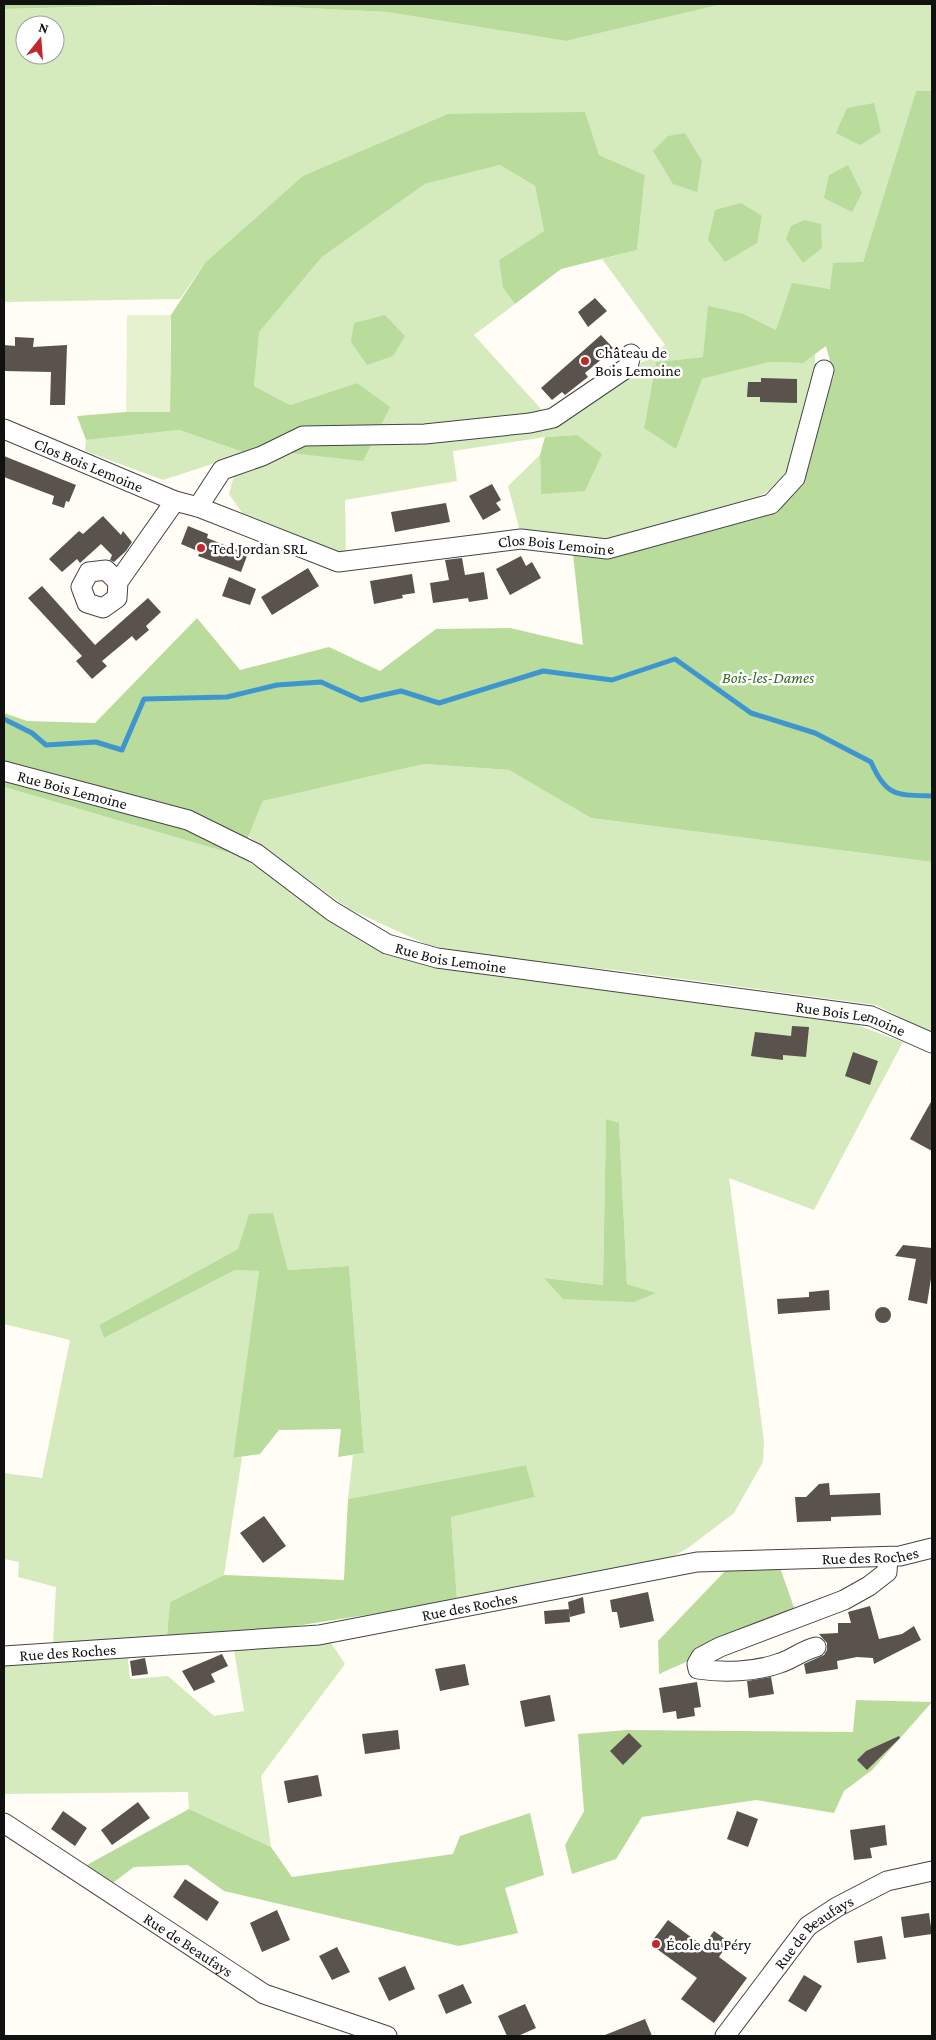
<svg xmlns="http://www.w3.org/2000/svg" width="936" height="2040" font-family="'Crimson Pro',serif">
<rect width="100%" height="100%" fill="#fffdf5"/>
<path fill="#d5ebbd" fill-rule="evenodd" d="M226,4l161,8 179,29 157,-37h209v87h-16l-53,171 -87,68 -32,-16 -41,43 -47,5 -12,66 58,-49 68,-17 32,1 13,-10v40l-27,85 -36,23 -152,42 -81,-15 -11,-42 32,-31 1,38 36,-58 -32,2 -92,14 4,30 -112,19 1,53 -32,-8 -67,-25 -18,-26 6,-22 122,-89 -67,22 -36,-19 4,-54 64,-75 103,-73 75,-19 35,21 9,45 -45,29 4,28 12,16 -41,31 67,74 12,19 112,-83 -63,-86 35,-9 8,-75 -46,-20 -15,-43 -379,151 -25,36 -176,3v-293zM25,25h30v30h-30z
M179,430l67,23 -83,27 -78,-29 1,-11z
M424,764l85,6 82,48 341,44v171l-56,-28 -245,-33 -151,-17 -52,-10 -79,-36 -101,-73 15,-35z
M4,787l236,69 141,94 454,67 68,25 -89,168 -85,-32 35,263 -1,21 -29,51 -46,35 -32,18 -199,35 -6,-84 84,-20 -9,-32 -178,34 5,-44 11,-2 -15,-187 -61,4 -15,-57 -35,36 -139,76 5,13 131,-68 24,1 -26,187 9,-1 -18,118 -54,27 -3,33 -114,9 3,-57 -38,-10 1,-15 -15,-3v-86l38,5 28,-138 -66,-16zM606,1119l13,5 8,160 28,9 -110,-15 58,7z
M331,1643l14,21 -84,112 10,71 -82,-38 -1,-17 -184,2v-130l123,-13 3,28 38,-3 46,40 30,-5 -11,-67z"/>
<path fill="#b9dc9c" d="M4,4h196l-196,5z
M226,4h497l-157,37 -179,-29z
M916,91h16v771l-341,-44 -82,-48 -85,-6 -161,37 -23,55 -236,-69v-74l23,8 68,2 102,-105 43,52 89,-23 51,24 56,-42 74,-1 73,17 -10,-91 208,-48 53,-130 -8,-30 -23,17 -33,-1 -68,17 -26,70 -32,-21 12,-66 47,-5 5,-51 36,8 32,16 16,-47 38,6 3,-26 30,-1z
M874,103l7,29 -21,13 -24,-12 11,-25z
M585,112l14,43 46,20 -8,75 -76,19 -46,35 -12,-16 -4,-28 45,-29 -9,-45 -35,-21 -75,19 -103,73 -63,75 -5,54 36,19 67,-22 33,24 -27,54 -91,-10 -26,2 -67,-23 -93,10 -9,-24 49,-4h44l1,-97 34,-52 98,-87 145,-62z
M685,133l17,28 -5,31 -24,-8 -20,-33 15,-15z
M848,165l14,28 -10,19 -28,-14 5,-23z
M741,203l21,13 -5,27 -32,19 -17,-22 7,-30z
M804,220l17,4 1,24 -19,15 -17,-24 5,-13z
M385,315l20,21 -12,20 -26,9 -16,-23 3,-19z
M577,435l25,19 -17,37 -44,3 -1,-39 5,-18z
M606,1119l13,4 8,161 29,9 -22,9 -71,-3 -19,-21 59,7z
M273,1213l15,57 61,-4 15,187 -26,4 3,-28 -62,1 -19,24 -27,4 26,-187 -24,-1 -131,68 -5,-13 139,-76 11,-35z
M526,1465l9,32 -84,20 6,84 -194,30 -96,4 3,-33 54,-27 120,5 4,-81z
M779,1565l17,48 -137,61 -1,-33 70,-73z
M856,1700l76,2 -60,68 -28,21 -10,22 -78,-13 -114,17 -26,42 -44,15 -7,-29 19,-34 -6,-77 49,-4 226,2z
M189,1809l82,38 21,30 161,-23 7,-18 70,-23 14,62 -39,13 13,45 -59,13 -235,-55 -36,-26 -54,2 -24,18 -25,-19z"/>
<path fill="#e6f2cf" d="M127,315h44l-1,97h-44z"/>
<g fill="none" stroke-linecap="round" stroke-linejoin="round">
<path stroke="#3f96cf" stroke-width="5" d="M4,719l28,14 14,12 50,-3 26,8 22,-51 83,-2 50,-12 44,-3 40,18 40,-9 38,12 104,-32 69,9 63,-21 76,54 64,20 56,29c15,35 26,33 61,34"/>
</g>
<path fill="#5a524d" d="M595,298l12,13 -19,16 -10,-15z
M601,335l13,14 -29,24 3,4 -23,18 -3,-3 -10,8 -11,-12z
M15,337l19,1 -1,9 34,-2 -2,60h-15l1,-33 -47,-1v-26l11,1z
M761,378l36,1v24l-37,-1v-5h-13l1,-15h13z
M4,456l72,29 -7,17 -3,-1 -2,7 -12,-4 2,-8 -50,-19z
M492,484l9,16 -5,3 5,7 -18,10 -14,-24z
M446,503l4,19 -55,10 -4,-20z
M103,516l18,19 2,-4 9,11 -6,9 -12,11 -4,-2 2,-5 -11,-11 -21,19 -3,-4 -15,13 -13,-13 30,-28 4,3z
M188,526l20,8 -1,4 33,13 -1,2 8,3 -6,16 -43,-16 2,-4 -19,-8z
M521,556l5,10 6,-4 9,16 -31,17 -14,-26z
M462,558l3,17 19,-3 4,27 -19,3 -1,-4 -35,5 -3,-20 19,-3 -4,-20z
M308,568l11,18 -47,29 -11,-18z
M412,574l3,19 -13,2 1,3 -29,6 -4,-23z
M229,577l27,12 -6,16 -28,-9z
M42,586l53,59 53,-47 13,14 -15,14 3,4 -13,11 -4,-5 -30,25 5,5 -15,13 -16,-18 6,-5 -54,-58z
M792,1026l17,1 -3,30 -23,-2v5l-32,-4 4,-24 36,4z
M853,1052l25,9 -8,24 -25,-9z
M932,1100v51l-22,-12z
M903,1245l29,3v24l-5,32 -19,-4 8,-41 -21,-3z
M829,1290l1,20 -52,4 -1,-15 32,-2v-5z
M875 1315a8 8 0 1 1 16 0a8 8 0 1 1-16 0Z
M829,1483l1,12 50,-2 1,22 -50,2v4l-34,1 -2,-25h11l13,-13z
M264,1516l22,30 -23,17 -23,-30z
M648,1592l6,29 -34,7 -3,-16h-5l-2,-12z
M583,1597l2,16 -15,4 -2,-15z
M870,1606l9,33 23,-5 12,-8 7,14 -47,24 -1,-6 -16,-1 -20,4 1,8 -32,5 -2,-10 20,-9 3,-5v-7l-8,-9 19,-1v-10h13l-3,-11z
M569,1609l1,13 -25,2 -1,-13z
M222,1654l6,12 -17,8 4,8 -21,9 -12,-20z
M145,1658l3,16 -16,2 -2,-15z
M465,1664l4,21 -29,6 -5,-22z
M771,1677l3,17 -25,4 -2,-17z
M697,1682l4,25 -7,1 1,8 -18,3 -1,-8 -13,2 -4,-25z
M550,1695l5,26 -30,6 -5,-26z
M398,1730l2,19 -35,5 -3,-20z
M629,1733l13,13 -19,19 -13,-14z
M899,1736l1,2 -33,32 -10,-10 9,-9z
M318,1775l4,21 -34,7 -4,-22z
M138,1802l12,16 -38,27 -11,-15z
M63,1811l24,17 -12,18 -24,-17z
M737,1811l21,8 -10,28 -21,-8z
M885,1825l2,20 -17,3 2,10 -18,2 -4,-30z
M185,1879l34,23 -12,19 -34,-24z
M277,1910l13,30 -28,12 -12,-29z
M929,1913l3,21 -28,4 -3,-21z
M668,1920l35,26 11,-15 15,11 -10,15 28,21 -33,45 -33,-24 16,-21 -47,-34z
M882,1936l4,23 -29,4 -3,-22z
M337,1947l13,25 -18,8 -13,-24z
M405,1966l10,23 -26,12 -11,-23z
M804,1975l18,11 -16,26 -18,-11z
M463,1984l9,19 -26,11 -8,-19z
M525,2004l11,24 -18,8h-11l-9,-20z
M645,2019l7,17h-47v-1z"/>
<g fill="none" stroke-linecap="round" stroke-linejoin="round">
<g stroke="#444" stroke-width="21">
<g id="minor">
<path id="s1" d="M4,429l171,72 23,6 140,55 183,-23 86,10 164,-45 24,-26 29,-108"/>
<path d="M198,507l24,-37 40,-14 41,-20 122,-2 105,-11 23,-5 75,-51 3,-13"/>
<path d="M118,582l-12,-12 -17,2 -8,15 6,16 16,5 14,-10 1,-16 57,-81"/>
<path id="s2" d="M4,771l184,49 69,34 75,57 55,33 50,14 434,58 61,27"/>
<path d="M816,1647c-13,3 -23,12 -36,16 -24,9 -57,10 -82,6l-1,-5 4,-7 19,-10 124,-47 25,-14 18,-14 1,-15"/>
<path id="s3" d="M4,1656l315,-21 378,-73 203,-6 32,-8"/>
<path id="s4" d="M4,1823l260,171 123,42"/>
<path id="s5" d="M725,2036l83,-110 29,-19 50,-26 45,-10"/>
</g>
</g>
<use href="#minor" stroke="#fff" stroke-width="19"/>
</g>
<g fill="#c4262e" stroke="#fff" stroke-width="2">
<circle cx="585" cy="361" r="5"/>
<circle cx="201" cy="548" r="5"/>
<circle cx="656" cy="1944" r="5"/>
</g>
<g text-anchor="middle" stroke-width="5" stroke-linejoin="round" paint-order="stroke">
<g font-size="16" fill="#111" stroke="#fff" text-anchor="start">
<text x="595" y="358">Château de<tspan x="595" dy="18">Bois Lemoine</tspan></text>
<text x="211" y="554">Ted Jordan SRL</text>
<text x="666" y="1950">École du Péry</text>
</g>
<g font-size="16" fill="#111" stroke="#fff">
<text dy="6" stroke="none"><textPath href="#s1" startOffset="92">Clos Bois Lemoine</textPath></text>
<text dy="6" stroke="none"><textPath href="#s1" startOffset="579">Clos Bois Lemoine</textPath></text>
<text dy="6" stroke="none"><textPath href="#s2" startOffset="71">Rue Bois Lemoine</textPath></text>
<text dy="6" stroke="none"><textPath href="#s2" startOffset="491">Rue Bois Lemoine</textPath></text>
<text dy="6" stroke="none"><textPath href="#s2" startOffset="896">Rue Bois Lemoine</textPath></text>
<text dy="6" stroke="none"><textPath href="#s3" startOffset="874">Rue des Roches</textPath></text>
<text dy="6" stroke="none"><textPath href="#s3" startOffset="469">Rue des Roches</textPath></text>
<text dy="6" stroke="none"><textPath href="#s3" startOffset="64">Rue des Roches</textPath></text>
<text dy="6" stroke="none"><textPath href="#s5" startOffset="138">Rue de Beaufays</textPath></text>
<text dy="6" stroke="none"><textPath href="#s4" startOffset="221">Rue de Beaufays</textPath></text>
</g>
<g font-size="16" font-style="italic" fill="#2f6b1f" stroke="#fff">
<text x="768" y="683">Bois-les-Dames</text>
</g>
</g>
<rect width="936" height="2040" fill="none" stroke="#111111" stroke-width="10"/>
<g transform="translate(40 40) rotate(17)"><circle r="24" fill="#ffffff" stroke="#a0a0a0"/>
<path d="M0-4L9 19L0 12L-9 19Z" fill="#c4262e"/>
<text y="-8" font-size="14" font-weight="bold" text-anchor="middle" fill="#111111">N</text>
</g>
</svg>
